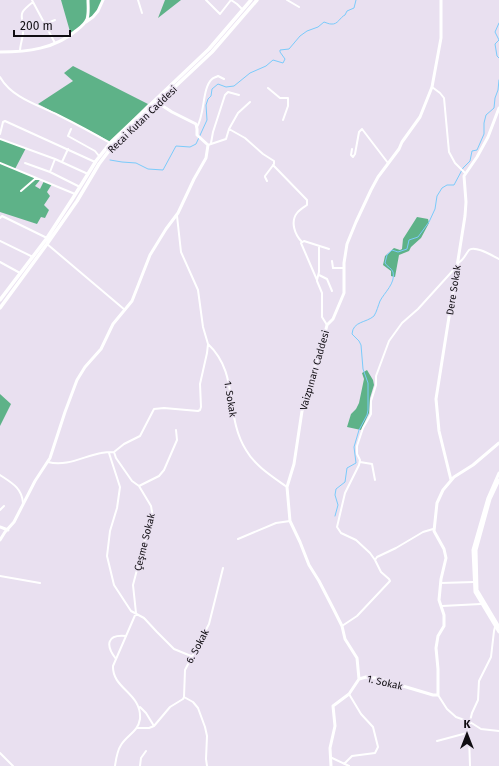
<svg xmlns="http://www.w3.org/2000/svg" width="499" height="766" font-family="'Fira Sans',sans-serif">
<rect width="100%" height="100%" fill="#e9e0f0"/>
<path fill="#5eb288" d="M61,0h43l-11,17 -5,1 -3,5 -14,12z
M165,0h16l-23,18z
M73,66l75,38 -37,38 -73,-38 35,-23 -9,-8z
M0,139l26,9 -11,21 25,11 -5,6 5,3 4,-8 8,3 -5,8 3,4 -6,9 5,5 -4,8 -4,-1 -4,7 -37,-12z
M417,217l11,2 1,4 -8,15 -10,9 -2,4 -10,4 -4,22 -4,-1v-5l-8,-6 2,-9 9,-8 6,2 2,-1 1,-10z
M367,370l6,10 1,5 -4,13 -1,15 -8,17 -14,-3 4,-13 5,-5 3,-6 5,-24 -2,-6z
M0,394l11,10 -11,22z"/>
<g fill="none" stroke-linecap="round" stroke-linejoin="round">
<path stroke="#7bcbfb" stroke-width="1" d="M499,23l-4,9 4,8 -4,4 2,12 2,2
M110,160l12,2 14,1 12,6 15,1 13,-24 14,1 6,-3 11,-24 -1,-15 2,-6 3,-3 1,-7 6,-5 8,3 8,-1 16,-13 16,-7 7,-6 10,3 2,-4 -5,-7v-2l9,-1 11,-13 7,-5 11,-4 6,-5c3,1 5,2 7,2 7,1 9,-7 14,-9l2,-4 7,-3 2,-8
M335,516l3,-11 -3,-10 1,-6 9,-7 2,-14 9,-5 -2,-16 5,-17 8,-15 1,-5v-27l-5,-14 -2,-24 -2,-4 -7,-7c1,-13 14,-11 22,-18 3,-5 4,-10 6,-15 4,-8 16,-18 13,-29 -1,-4 -6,-5 -8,-9l2,-8 5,-5 6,2 9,-3 2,-9 9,-3 11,-15 6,-13 2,-13 5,-8 5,-3h7l9,-17 7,-7 2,-10 5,-1 7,-16v-11l2,-8 8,-7 1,-10 3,-8 1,-10"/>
<path stroke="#fff" stroke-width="2" d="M138,0l4,13
M206,0l14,14 11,-14
M231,0l6,4 5,5
M287,0l12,7
M33,2l22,41
M45,24l10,-4
M20,51c0,-6 3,-13 3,-19 1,-18 -8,-16 10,-30l-1,-2
M0,77c12,21 38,28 58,38 18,9 35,18 52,28
M432,87l8,6 4,5 5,54 6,11 10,10
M268,88l12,10h8v8l-5,14
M197,127c8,-13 5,-39 15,-48 1,-1 4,-2 6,-3l6,3
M71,129l-3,7 27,15 4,5
M229,129l16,9 18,16 11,7v3l-9,12v1l2,4
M0,134l3,-12 2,-1 90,41
M0,139l55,20 33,15
M211,143l2,-11 12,-37 3,-3 11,3
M208,145l18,-6 3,-10 9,-16 12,-11
M352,149l-1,6 2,2 2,-3 4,-22 3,-3 26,34
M55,159l-5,13 30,15
M62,162l6,-13
M0,163l75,31
M25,163l25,9
M273,165l34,35v5c-3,2 -8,5 -10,8 -7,9 -2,22 5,29
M21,191l15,-13
M0,218l2,-2 45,22
M0,241l33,16
M47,244l78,66
M319,246v26l-2,8 -16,-37 3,-2 25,8
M332,261l1,7h11
M0,262l20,11
M458,263c6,-3 7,-8 11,-13 6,-5 24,6 30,9
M319,275l8,4 5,12
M317,281l5,12v24l5,8
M208,344c32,30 16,71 38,106 9,16 27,27 41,37
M109,453l11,34 -3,21 -7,23 -3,25 7,29 17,26 13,7 13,14 17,17 17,7
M48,462c19,5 36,-6 53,-9 5,-1 9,-1 13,-1
M360,462l12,2 3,16
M0,475c12,8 22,13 23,28
M139,486l20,-10 5,-6 13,-30 -1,-10
M0,510l4,-4
M238,539l38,-16 14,-2
M375,560l2,-3 19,-9 27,-16 10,-3
M0,576l40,7
M441,583l33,-1
M442,606l39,-2
M342,626l15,-10 33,-35 -1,-2 -8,-7 -6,-12 -5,-7 -14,-13 -15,-7 -4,-6 8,-34 14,-28 1,-5 -3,-6v-8l6,-18 8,-14v-13l5,-16v-9l13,-35 13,-18 16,-14 39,-43
M116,659c-11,-14 -9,-25 10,-23
M438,695l9,14 9,8 14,5 11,7 18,2
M154,726l16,-19 13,-8 1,-2
M137,728h12l5,-2 -8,-13 -6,-6
M467,733l2,2 1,31
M437,741l30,-8 5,-20 6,-13 1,-19 12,-24 3,-26 1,-4
M0,753l13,13
M330,757l19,9
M344,764l8,-8 23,-3 3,-6 -5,-20 -12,-13 -12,-20
M115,766c1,-7 2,-15 6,-21 6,-10 17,-13 19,-26 2,-26 -28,-30 -27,-53l23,-53 -3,-28 19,-73 -1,-6 -12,-20 -7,-5 -16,-23 -2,-6 10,-8 16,-8 14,-27 10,-1 34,3 2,-1 1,-3 -1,-23 7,-31 1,-9 -5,-17 -5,-37 -17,-38 -4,-36
M140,766l1,-8 5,-7
M207,766l-1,-7 1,-23 -2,-9 -7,-19 -5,-6 -9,-5 1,-27 24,-46 14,-56"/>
<path stroke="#fff" stroke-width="3" d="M86,22l7,-5 5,-6 5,-11
M0,52c27,0 55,-3 77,-22 4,-3 8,-6 10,-11 2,-6 1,-13 1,-19
M499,473l-11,25 -15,52 2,42 24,40
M451,480l-12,-49 -3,-32 29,-183 1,-14 -2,-26 13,-19 11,-20 11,-29
M499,480l-9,19 -14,51 1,40 22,37
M0,527l8,3
M0,540l5,-8 9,-10 21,-41 15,-23 15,-46 12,-32 8,-13 16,-18 12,-25 19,-23 18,-46 16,-26 12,-16 16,-34 12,-21 2,-13 -11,-10v-6l-1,-5 -24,-12 -17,-11
M359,679l-2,-21 -12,-19 -3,-13 -8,-16 -15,-29 -10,-16 -9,-23 -10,-21 -3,-34 7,-23 8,-53 7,-14 2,-18 12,-38 4,-16 6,-6 11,-26v-30l3,-19 9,-22 15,-32 7,-13 21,-28 3,-7 18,-25 12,-30 9,-49v-38
M331,766l-1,-18 5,-22 -2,-20 16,-12 10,-15 7,-2 10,1 57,17h5v-26l-2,-21 2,-12 6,-10v-11l-5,-15 2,-21 5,-21 -2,-9 -10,-18 3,-28 6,-13 11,-13 19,-12 26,-22"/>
<path stroke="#fff" stroke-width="3.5" d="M0,300l47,-62 26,-40 23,-37 15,-19 98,-93 42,-49
M0,308l47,-64 30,-43 22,-37 15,-20 98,-92 45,-52"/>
</g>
<g text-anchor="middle" stroke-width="3" stroke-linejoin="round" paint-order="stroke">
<g font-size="10" fill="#100d12" stroke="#e9e0f0">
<text transform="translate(142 119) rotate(-44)" y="4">Recai Kutan Caddesi</text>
<text transform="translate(453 290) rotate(-81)" y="4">Dere Sokak</text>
<text transform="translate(314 370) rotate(-74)" y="4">Vaizpınarı Caddesi</text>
<text transform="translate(231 399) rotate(81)" y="4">1. Sokak</text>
<text transform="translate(144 542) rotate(-76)" y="4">Çeşme Sokak</text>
<text transform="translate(197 646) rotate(-62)" y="4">6. Sokak</text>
<text transform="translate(385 682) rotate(13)" y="4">1. Sokak</text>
</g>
</g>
<g transform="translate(467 734)" stroke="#e9e0f0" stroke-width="3" paint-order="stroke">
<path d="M0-3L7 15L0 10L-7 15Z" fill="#100d12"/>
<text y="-6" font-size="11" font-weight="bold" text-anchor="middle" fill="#100d12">K</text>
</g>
<path d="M14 30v6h56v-6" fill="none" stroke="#100d12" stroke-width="2"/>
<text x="20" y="30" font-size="12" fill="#100d12" stroke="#e9e0f0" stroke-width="3" paint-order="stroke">200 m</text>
</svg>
